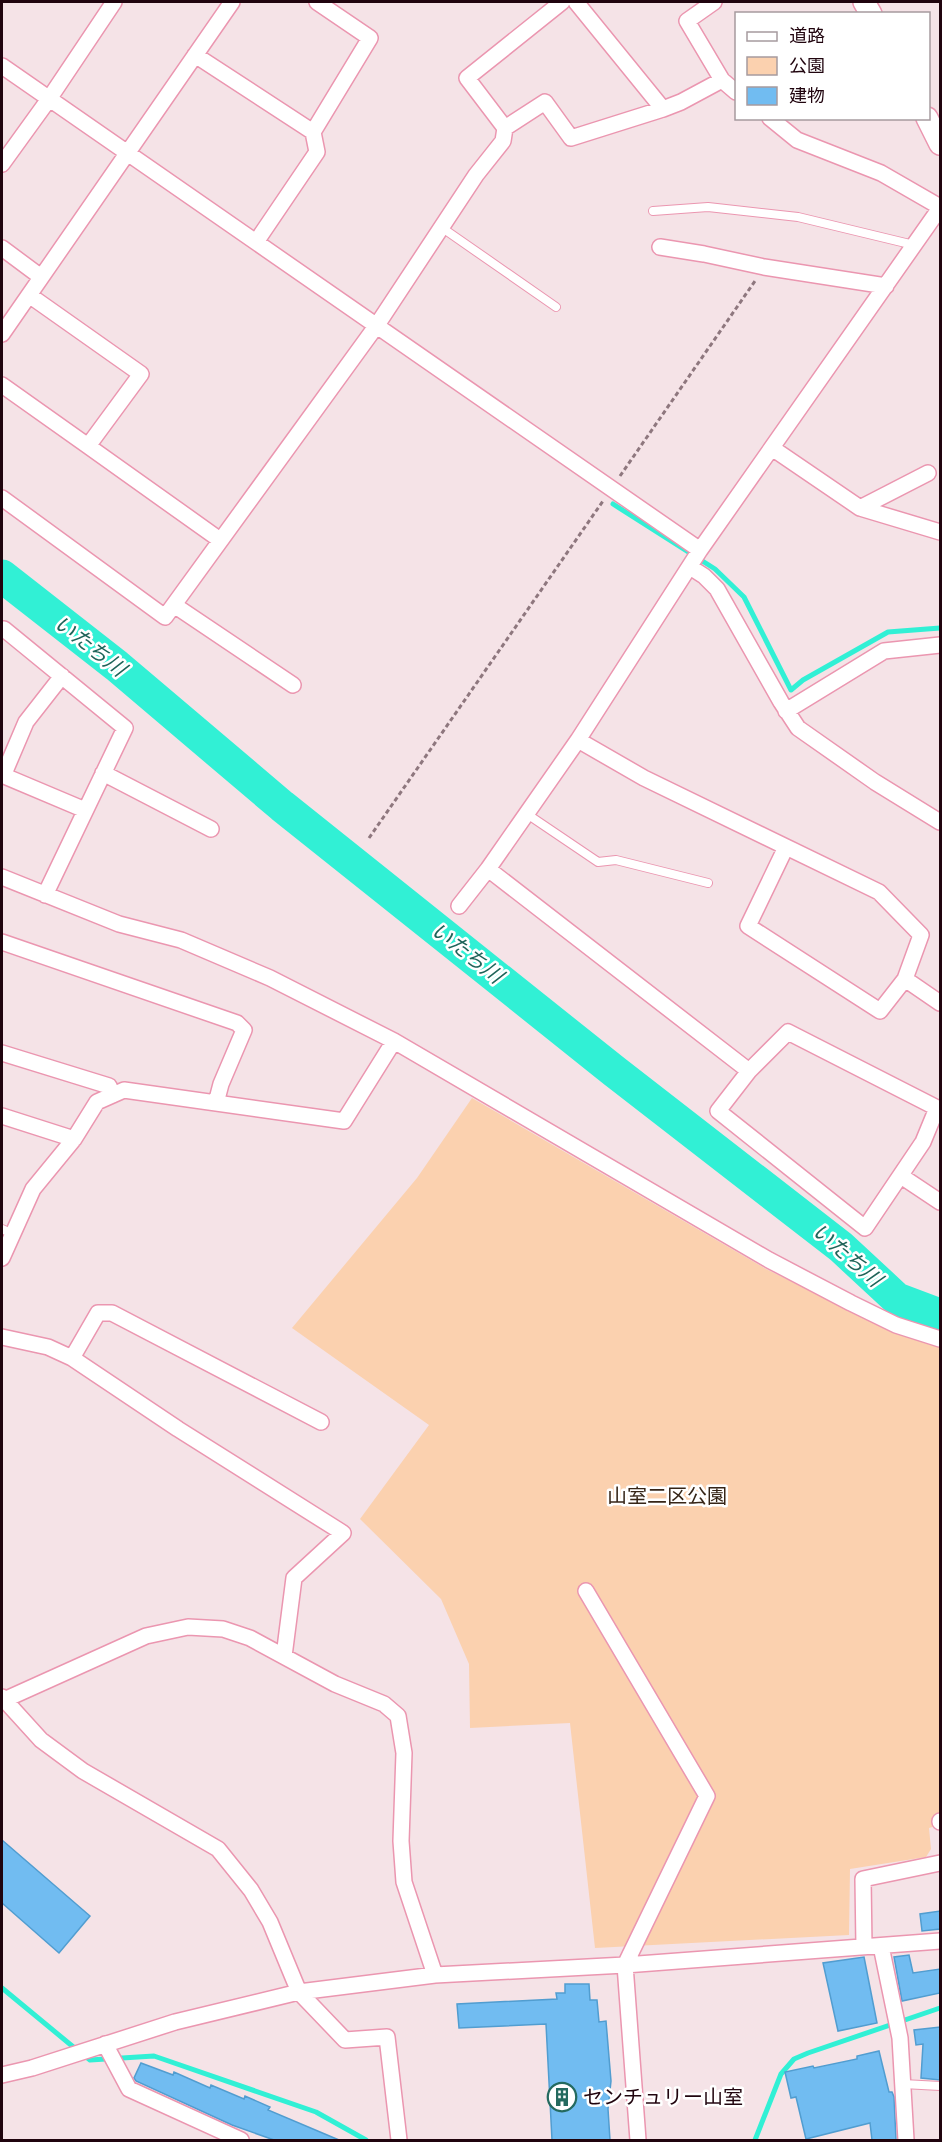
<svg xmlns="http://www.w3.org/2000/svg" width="942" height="2142" font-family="'Noto Sans','Noto Sans JP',sans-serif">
<rect width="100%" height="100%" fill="#f5e3e7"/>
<path fill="#fbd1af" d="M472,1098l294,171 132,65 42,13v478l-11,3 2,21 -5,8 -76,12 -1,66 -254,13 -25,-225 -100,5 -1,-64 -28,-65 -81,-80 69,-94 -137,-97 125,-150z"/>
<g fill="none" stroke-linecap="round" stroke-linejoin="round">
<path stroke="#31f0d5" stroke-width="5" d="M613,504l102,65 29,28 47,93 12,-10 85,-48 52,-4
M2,1988l75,62
M84,2055l6,5 64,-4 162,56 50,28
M755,2140l26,-66 13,-15 14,-6 132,-45"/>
<path stroke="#31f0d5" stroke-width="33" d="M2,576l115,90 165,140 332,265 227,176 56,52 43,16"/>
</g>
<path fill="#71bcf1" stroke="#519dd0" stroke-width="1.5" d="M2,1840l88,76 -31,37 -57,-50z
M940,1911v18l-18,2 -2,-17z
M909,1955l4,18 27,-4v24l-38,8 -8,-44z
M864,1957l13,66 -39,8 -15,-68z
M565,1984h24l1,16h7l2,22 7,-1 5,60 -3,28 2,31h-58l-6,-116 -87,4 -2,-24 100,-5 -1,-6h9z
M940,2027v53l-19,-2 2,-34 -7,1 -2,-15z
M879,2051l10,41h3l2,5 2,43h-24l-2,-17 -64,16 -10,-42 -5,1 -6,-26 28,-6 1,2 43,-9v-3z
M141,2063l32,12 1,-3 36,16 1,-3 33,14 1,-3 25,11 -2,3 71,30h-65l-42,-15 -96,-44 -2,-3z"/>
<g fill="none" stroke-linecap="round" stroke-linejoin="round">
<g stroke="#eb96b0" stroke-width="10">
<path id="service" d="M653,211l55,-4 90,10 116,28
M441,227l115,80
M527,814l71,48 18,-2 92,23
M2,1229l11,5
M903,2084l37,2"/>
</g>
<g stroke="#eb96b0" stroke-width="18">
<path id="minor" d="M576,2l87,107 18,-7 41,-22 14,12
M714,2l-27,19 35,59
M195,55l118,77 4,20 -61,90
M2,66l698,484
M770,118l27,22 84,33 59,34
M505,128l40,-26 26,36 92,-29
M313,132l57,-94 -53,-36
M2,164l47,-65 65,-97
M660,247l44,7 60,13 122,19
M2,248l39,29
M2,334l230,-332
M2,385l86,61 53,-72 -112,-79
M88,446l132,94
M772,448l88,60 68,-35
M2,498l163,119 212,-292 99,-150 27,-34 2,-13 -38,-50 95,-76
M860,508l80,24
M690,567l14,9 13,13 64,113 17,26 77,54 65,40
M174,605l119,80
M4,629l121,99 -80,167
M786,711l98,-60 56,-6
M578,740l66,38 235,114 42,43 -16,44 35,24
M103,773l108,56
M2,775l83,35
M3,776l23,-54 36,-46
M786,847l-38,79 132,85 25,-32
M488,869l261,202
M2,877l117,47 62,16 89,38 124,63 375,219 82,43 45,22 44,14
M459,906l29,-37 90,-129 122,-190 240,-342
M2,942l235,81 7,7 -23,54 -5,19
M788,1032l149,76 -14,34 -58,86 -147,-117 31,-40z
M2,1053l107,33 4,9
M2,1116l72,23
M901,1176l39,26
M2,1258l31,-69 41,-50 23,-37 27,-12 220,31 50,-80
M2,1337l46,10 24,11 26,-45h14l209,109
M72,1358l106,71 165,104 -49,45 -10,78
M586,1591l121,205 -82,169 13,175
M2,1697l39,43 42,31 135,78 33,41 19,32 29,70 46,48 42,-3 12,103
M4,1700l142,-64 42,-9 35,2 27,9 85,46 49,20 14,12 6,37 -3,88 3,41 31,93
M940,1821v1
M881,1946l19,92 6,102
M864,1947l-1,-68 77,-16
M105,2044l24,45 112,51
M2,2075l30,-7 143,-46 124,-30 136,-17 190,-10 315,-24"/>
</g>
<g stroke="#eb96b0" stroke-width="24">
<path id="secondary" d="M864,2l7,12
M927,118l13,26"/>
</g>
<path stroke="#8e777e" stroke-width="3" stroke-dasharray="4.5 3" stroke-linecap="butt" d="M620,476l135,-195
M369,838l234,-337"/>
<use href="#service" stroke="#fff" stroke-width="8"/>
<use href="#minor" stroke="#fff" stroke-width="15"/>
<use href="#secondary" stroke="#fff" stroke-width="21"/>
</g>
<defs>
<g id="building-ring" transform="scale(1.5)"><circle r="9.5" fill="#fff" stroke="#246a5f" stroke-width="1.5"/><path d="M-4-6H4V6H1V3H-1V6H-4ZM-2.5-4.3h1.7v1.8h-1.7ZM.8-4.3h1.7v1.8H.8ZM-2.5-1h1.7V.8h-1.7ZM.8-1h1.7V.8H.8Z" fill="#246a5f"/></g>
</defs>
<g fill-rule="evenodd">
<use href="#building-ring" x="562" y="2097"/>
</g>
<g text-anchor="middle" stroke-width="5" stroke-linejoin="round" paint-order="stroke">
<g font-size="20" fill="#362517" stroke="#fff">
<text x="667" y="1503">山室二区公園</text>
</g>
<g font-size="20" fill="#20040e" stroke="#fff" text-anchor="start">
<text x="583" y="2104">センチュリー山室</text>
</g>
<g font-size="21" font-style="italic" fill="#1e6459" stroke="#fff">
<text transform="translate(90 646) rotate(38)" y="7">いたち川</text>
<text transform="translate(467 953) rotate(38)" y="7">いたち川</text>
<text transform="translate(847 1255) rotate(41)" y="7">いたち川</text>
</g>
</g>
<rect width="942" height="2142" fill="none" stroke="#20040e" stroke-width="6"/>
<rect x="735" y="12" width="195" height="108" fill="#ffffff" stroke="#a69b9f" stroke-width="1.5"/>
<rect x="747" y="32" width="30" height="9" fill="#ffffff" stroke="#a69b9f" stroke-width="1.5"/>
<text x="789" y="42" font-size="18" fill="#20040e">道路</text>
<rect x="747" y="57" width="30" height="18" fill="#fbd1af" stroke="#a69b9f" stroke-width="1.5"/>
<text x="789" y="72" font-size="18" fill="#20040e">公園</text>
<rect x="747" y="87" width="30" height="18" fill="#71bcf1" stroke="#a69b9f" stroke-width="1.5"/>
<text x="789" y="102" font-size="18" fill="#20040e">建物</text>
</svg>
